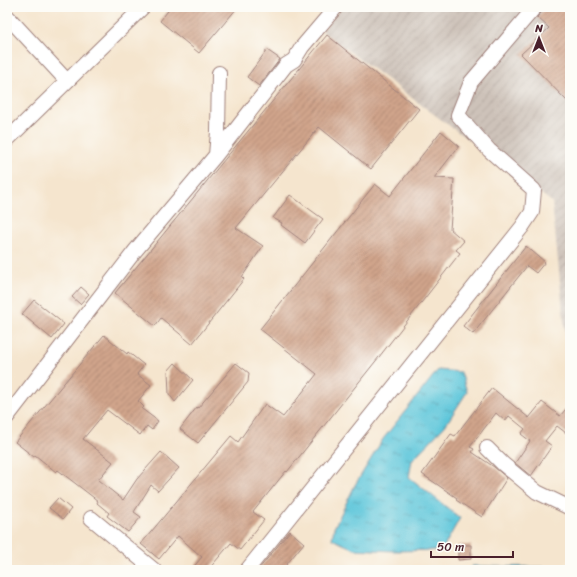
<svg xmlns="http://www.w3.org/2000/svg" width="577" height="577" font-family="Sriracha,sans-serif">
<defs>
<pattern id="industrial-furrows" width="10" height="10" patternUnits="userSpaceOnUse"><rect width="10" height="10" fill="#cdc2b9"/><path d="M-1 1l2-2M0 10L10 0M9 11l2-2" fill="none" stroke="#b2a69f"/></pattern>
<pattern id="water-ripples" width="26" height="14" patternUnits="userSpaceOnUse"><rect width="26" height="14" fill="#5dc6da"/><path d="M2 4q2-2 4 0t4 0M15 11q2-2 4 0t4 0" fill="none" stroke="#4fa0b1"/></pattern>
<pattern id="building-hatch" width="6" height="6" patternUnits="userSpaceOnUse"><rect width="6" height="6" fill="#d0a48b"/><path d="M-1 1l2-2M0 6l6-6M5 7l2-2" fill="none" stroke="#ab8572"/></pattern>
</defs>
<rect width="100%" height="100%" fill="#fdfcf7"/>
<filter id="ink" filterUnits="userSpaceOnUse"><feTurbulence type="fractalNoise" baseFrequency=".025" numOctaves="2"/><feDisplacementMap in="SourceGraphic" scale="8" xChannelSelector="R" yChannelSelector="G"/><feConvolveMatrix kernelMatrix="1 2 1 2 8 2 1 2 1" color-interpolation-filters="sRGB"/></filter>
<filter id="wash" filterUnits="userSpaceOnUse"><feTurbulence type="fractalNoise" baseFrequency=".012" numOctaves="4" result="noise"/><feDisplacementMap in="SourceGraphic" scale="16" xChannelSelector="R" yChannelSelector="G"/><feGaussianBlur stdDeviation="0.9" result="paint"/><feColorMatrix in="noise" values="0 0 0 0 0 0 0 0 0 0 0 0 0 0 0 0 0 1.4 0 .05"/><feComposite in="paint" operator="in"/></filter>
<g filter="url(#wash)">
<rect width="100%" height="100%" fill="#f5e5ce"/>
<path fill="url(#industrial-furrows)" d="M343,7h227v373l-18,-178 -230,-171z"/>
<path fill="url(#water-ripples)" stroke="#547282" d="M438,370l23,2 6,20 -22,34 -33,34 -3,17 51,41 -18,32 -48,1 -40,-2 -22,-10 2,-11 21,-43 28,-46z
M472,566l78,1 17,3h-96z"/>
<g id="blocks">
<path fill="url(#building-hatch)" d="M171,7h67l-39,46 -39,-32z
M547,7h23v97l-49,-50 28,-26 -12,-11z
M327,35l92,74 -48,60 -52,-42 -83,101 27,18 -21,31 2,2 -52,65 -31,-26 -6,8 -40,-33z
M267,50l13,9 -21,27 -12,-9z
M441,131l18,15 -25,32 20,1 -4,50 14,12 -8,9 4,3 -81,104 -92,115 -1,-1 -33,41 11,8 -24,30 -9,-7 -23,27h-17l11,-13 -24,-21 -19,23 -18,-15 90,-108 7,6 27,-38 18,13 34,-43 -57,-45 115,-145 15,12z
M290,195l33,24 -18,24 -24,-18 1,-2 -9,-5z
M526,246l19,16 -9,11 -9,-7 -54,68 -10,-8z
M81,287l8,7 -9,10 -8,-7z
M34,300l30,24 -12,15 -30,-25z
M104,335l23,19 1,-2 16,13 -7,9 14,11 -13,16 6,6 -2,2 16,12 -6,9 -5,-4 -7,9 -33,-25 -24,29 30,23 -15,18 25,20 14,-21 24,-27 18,16 -21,23 -7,-6 -17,27 7,5 -13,15 -21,-16 2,-3 -12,-10 1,-2 -40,-31 -2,2 -21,-17 -1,2 -19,-15z
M175,363l18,17 -18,22 -6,-8 -1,-23z
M236,363l13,10 -1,9 -50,61 -18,-14 17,-22 1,1z
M492,388l37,30 13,-16 18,14 10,-12v32l-13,-10 -12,15 7,5 -21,30 -16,-13 15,-22 -9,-7 4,-5 -16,-13 -4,5 -9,-8 -26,34 4,2 -2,3 22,15 13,11 -25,39 -26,-17 1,-2 -35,-24 29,-40 4,2z
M58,498l13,11 -8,10 -14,-11z
M290,531l14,12 -22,27h-24z
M458,545h13v14l-13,1z"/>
</g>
</g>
<g filter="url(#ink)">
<use href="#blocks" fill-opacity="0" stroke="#a0827c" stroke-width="1"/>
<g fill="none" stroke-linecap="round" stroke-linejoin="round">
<g stroke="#a0827c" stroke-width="16">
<path id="minor" d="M7,16l60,65
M7,140l136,-133
M216,155l70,-90 8,-5 8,-13 34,-40
M7,417l128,-166 81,-96 2,-23 1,-59
M487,448l16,16 34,28 33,16
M91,518l63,52
M247,570l275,-343 10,-15 2,-22 -45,-40 -31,-35 13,-33 64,-75"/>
</g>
<use href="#minor" stroke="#fff" stroke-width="14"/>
</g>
</g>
<rect width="577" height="577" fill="none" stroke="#fdfcf7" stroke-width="24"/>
<g transform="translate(539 38)" stroke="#fdfcf7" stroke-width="3" paint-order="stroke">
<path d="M0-3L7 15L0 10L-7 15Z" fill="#4a1f2b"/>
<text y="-6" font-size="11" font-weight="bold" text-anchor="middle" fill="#4a1f2b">N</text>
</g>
<path d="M431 551v6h82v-6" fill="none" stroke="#4a1f2b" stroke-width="2"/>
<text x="437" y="551" font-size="12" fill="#4a1f2b" stroke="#fdfcf7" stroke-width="3" paint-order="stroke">50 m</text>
</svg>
